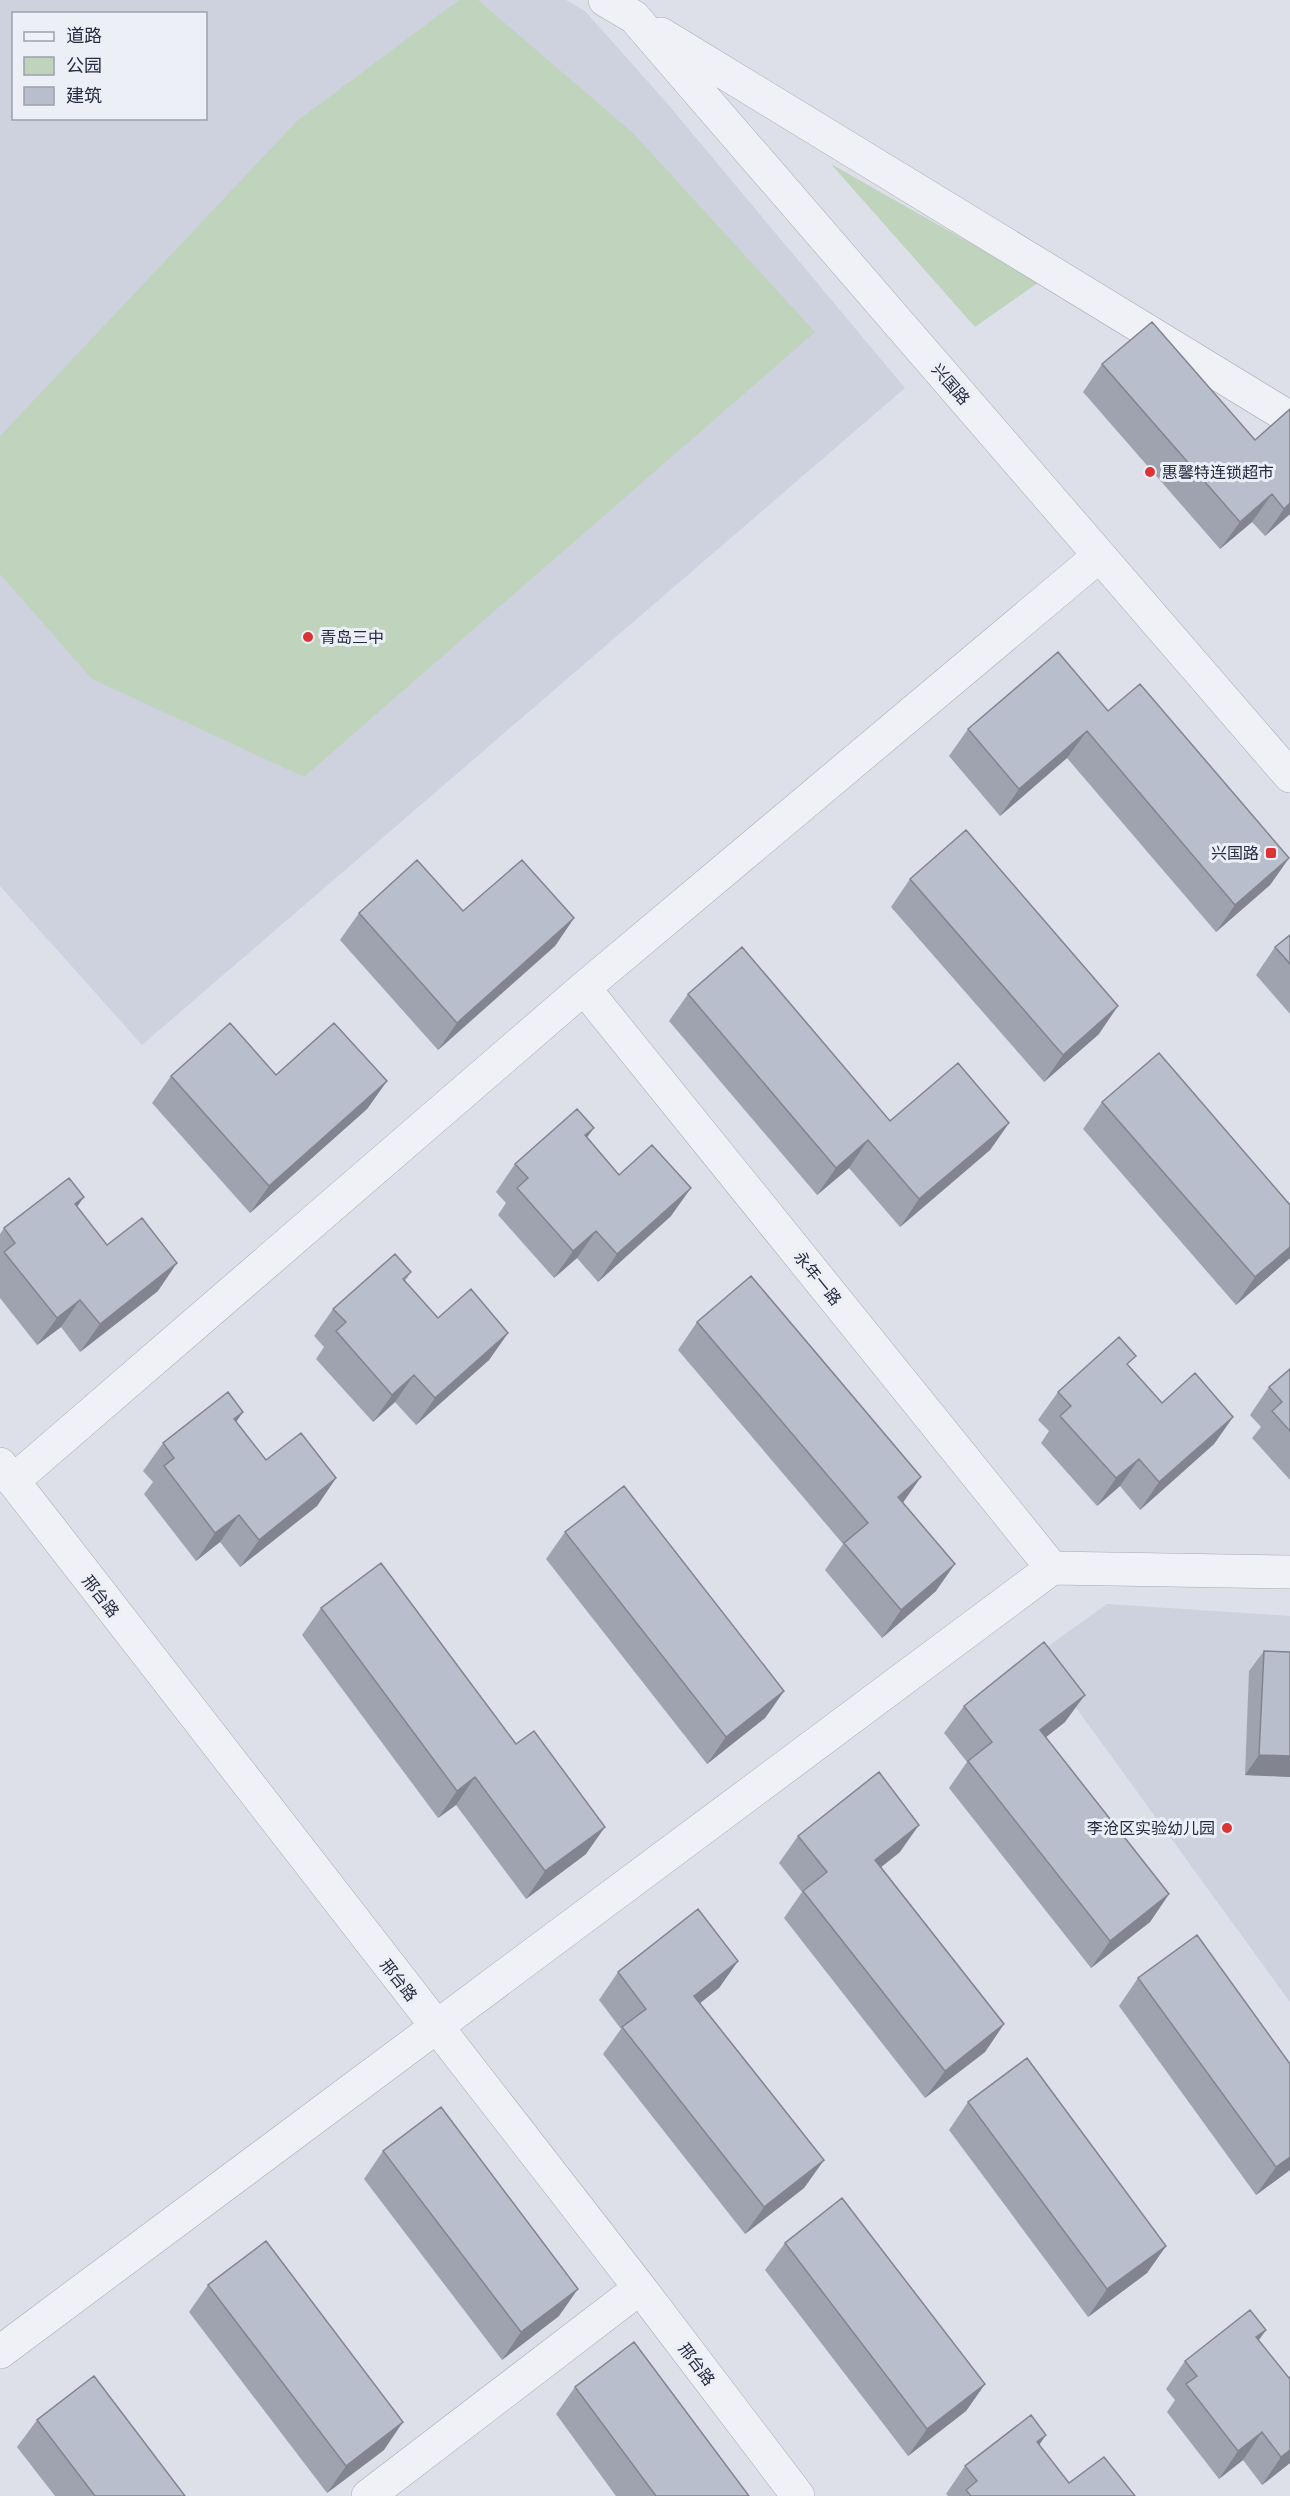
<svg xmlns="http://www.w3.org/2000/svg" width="1290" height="2496" font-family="'Work Sans','Noto Sans SC',sans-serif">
<rect width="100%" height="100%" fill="#dde0e8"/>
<path fill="#ced2de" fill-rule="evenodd" d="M0,0h566l19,11 81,91 239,286 -763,657 -142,-159zM14,14h192v104h-192z
M1107,1604l183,12v386l-253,-348z"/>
<path fill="#bfd3bd" d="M459,0h19l154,132 183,200 -511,445 -212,-98 -92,-105v-138l297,-315z
M831,164l208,118 -64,45z"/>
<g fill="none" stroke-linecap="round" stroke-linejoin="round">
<g stroke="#a6aab6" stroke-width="34">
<path id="minor" d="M605,0l29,17 656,759
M661,34l629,384
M584,988l468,580
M0,1464l640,824 158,208
M13,1481l571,-493 515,-432
M0,2352l1052,-784 238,4
M368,2496l272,-208"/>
</g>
<use href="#minor" stroke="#f0f1f6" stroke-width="33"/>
</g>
<path fill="#9fa3af" d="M1152,322l138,192 -25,22 -13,-14 -32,27 -137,-157 19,-28z
M1108,711l181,147 -19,27 -54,47 -149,-174 -67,58 -51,-60 19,-27z
M910,879l189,155 -55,48 -153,-175z
M463,911l111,7 -19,28 -117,104 -98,-110 19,-27z
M1290,935v79l-34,-39 19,-28z
M688,994l202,127 119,2 -19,27 -90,77 -51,-59 -32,27 -148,-174z
M276,1075l111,6 -20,28 -117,104 -98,-110 19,-27z
M1102,1102l188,156 -54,47 -153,-176z
M587,1138l32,37 52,41 -73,66 -21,-24 -23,20 -56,-63 8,-12 -10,-11 19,-28z
M77,1207l30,38 51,46 -78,61 -19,-25 -24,18 -37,-47v-64l4,-6z
M411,1272l-6,9 33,37 70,15 -19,27 -73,65 -21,-23 -22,20 -57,-63 8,-12 -10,-11 19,-27z
M697,1322l206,181 33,88 -54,47 -57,-68 18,-26 -165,-194z
M1129,1366l33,37 71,14 -19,27 -74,66 -20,-24 -23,20 -56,-63 8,-12 -11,-11 20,-28z
M1290,1369v111l-38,-42 9,-11 -11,-12 19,-28z
M243,1412l-7,10 30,38 70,18 -19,28 -77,61 -20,-25 -24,19 -52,-67 9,-12 -10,-11 20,-28z
M565,1532l219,159 -19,27 -58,46 -161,-205z
M321,1608l265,246 -60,45 -70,-94 -18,13 -136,-183z
M1264,1651l26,126 -45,-2 4,-104z
M964,1706l101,16 -19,15 123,157 -19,28 -59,46 -142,-180 18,-26 -23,-29z
M798,1836l102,16 -19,15 123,157 -19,28 -60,46 -141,-180 18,-26 -23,-29z
M738,1961l-19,27 -19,15 124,157 -20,28 -59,46 -142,-180 18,-25 -22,-29 19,-28z
M1138,1978l152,86v106l-34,25 -137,-189z
M968,2102l198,144 -19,27 -59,44 -139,-187z
M383,2151l176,165 -57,44 -138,-181z
M785,2243l200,141 -19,27 -58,45 -143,-186z
M208,2285l176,165 -57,43 -138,-181z
M1266,2330l-7,10 31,123 -28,22 -19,-25 -24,19 -52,-67 8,-12 -9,-11 19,-28z
M575,2387l174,109h-133l-60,-82z
M37,2420l148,76h-130l-38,-49z
M1039,2445l30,38 66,13h-187l-2,-2 19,-28z"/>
<path fill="#82858f" d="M1272,494l-20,28 -32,27 20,-27z
M1290,503v11l-25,22 19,-27z
M1087,731l-20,27 -67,58 19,-27z
M1289,858l-19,27 -54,47 19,-27z
M574,918l-19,28 -117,104 19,-27z
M1118,1006l-19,28 -55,48 19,-27z
M387,1081l-20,28 -117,104 19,-27z
M1009,1123l-19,27 -90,77 19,-28z
M594,1128l-20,27 11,-20z
M868,1140l-19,28 -32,27 19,-27z
M691,1188l-20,28 -73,66 19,-28z
M84,1197l-19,27 10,-20z
M596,1231l-19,27 -23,20 19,-27z
M1290,1247v11l-54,47 19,-28z
M177,1263l-19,28 -78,61 20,-28z
M80,1300l-19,27 -24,18 20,-27z
M508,1333l-19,27 -73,65 19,-27z
M414,1375l-19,27 -22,20 19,-27z
M243,1412l-19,27 10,-20z
M1233,1417l-19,27 -74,66 19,-28z
M1139,1459l-19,27 -23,20 19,-28z
M921,1477l-19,27 -4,-7z
M336,1478l-19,28 -77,61 19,-27z
M239,1515l-19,27 -24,19 19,-28z
M955,1564l-19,27 -54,47 19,-28z
M784,1691l-19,27 -58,46 19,-27z
M1085,1695l-20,27 -44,35 19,-27z
M1259,1755l31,1v21l-45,-2z
M475,1777l-19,28 -18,13 19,-27z
M919,1825l-19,27 -44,35 19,-27z
M605,1827l-19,27 -60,45 19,-28z
M1169,1894l-19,28 -59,46 19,-27z
M738,1961l-19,27 -44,35 19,-27z
M1004,2024l-19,28 -60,46 20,-27z
M1290,2157v13l-34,25 20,-28z
M824,2160l-20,28 -59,46 19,-27z
M1166,2246l-19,27 -59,44 19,-28z
M578,2289l-19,27 -57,44 19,-28z
M1266,2330l-20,27 10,-20z
M985,2384l-19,27 -58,45 19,-27z
M403,2422l-19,28 -57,43 19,-27z
M1262,2432l-19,28 -24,19 19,-28z
M1046,2435l-19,28 10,-21z
M1290,2450v13l-28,22 19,-28z"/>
<path fill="#b9becc" stroke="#82858f" stroke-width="1.5" d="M1152,322l103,118 35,-31v94l-6,6 -12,-15 -32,28 -138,-158z
M1058,652l50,59 32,-27 149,174 -54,47 -148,-174 -68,58 -51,-60z
M966,830l152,176 -55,49 -153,-176z
M417,860l46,51 59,-51 52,58 -117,105 -98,-110z
M1290,935v29l-15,-17z
M742,947l148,174 68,-58 51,60 -90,76 -51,-59 -32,28 -148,-174z
M230,1023l46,52 58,-52 53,58 -118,105 -98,-110z
M1159,1053l131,152v42l-35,30 -153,-175z
M577,1109l17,19 -9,7 34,40 33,-30 39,43 -74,66 -21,-23 -23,20 -56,-63 11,-10 -13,-14z
M69,1178l15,19 -9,7 32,41 35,-27 35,45 -77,61 -20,-24 -23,18 -53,-66 11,-9 -11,-15z
M395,1254l16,18 -8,7 35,39 33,-29 37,44 -73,65 -21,-23 -22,20 -56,-64 10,-9 -13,-13z
M751,1276l170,201 -23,20 57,67 -54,46 -57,-67 24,-20 -171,-201z
M1119,1337l17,19 -9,8 35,39 33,-30 38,44 -74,65 -20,-23 -23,19 -56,-62 11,-10 -13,-14z
M1290,1369v62l-18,-20 10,-9 -13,-15z
M228,1392l15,20 -9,7 32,41 35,-27 35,45 -77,62 -20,-25 -24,18 -51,-67 10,-8 -11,-15z
M624,1486l160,205 -58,46 -161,-205z
M381,1563l135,181 18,-13 71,96 -60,44 -70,-94 -18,14 -136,-183z
M1044,1642l41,53 -45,35 129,164 -59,47 -142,-180 24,-19 -28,-36z
M1264,1651l26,1v104l-31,-1z
M879,1772l40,53 -44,35 129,164 -59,47 -142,-180 24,-19 -29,-36z
M698,1909l40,52 -44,35 130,164 -60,47 -142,-180 24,-18 -28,-37z
M1197,1935l93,129v93l-14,10 -138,-189z
M1027,2058l139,188 -59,43 -139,-187z
M441,2107l137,182 -57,43 -138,-181z
M842,2198l143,186 -58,45 -142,-186z
M266,2241l137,181 -57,44 -138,-181z
M1250,2310l16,20 -10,7 33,41 1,-1v73l-9,7 -19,-25 -24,19 -52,-67 11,-8 -12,-15z
M634,2342l115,154h-93l-81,-109z
M94,2376l91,120h-90l-58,-76z
M1031,2415l15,20 -9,7 32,41 35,-26 31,39h-164l-5,-6 11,-9 -12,-15z"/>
<g fill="#dc3334" stroke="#eceff6" stroke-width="2">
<circle cx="1150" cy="472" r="6"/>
<circle cx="308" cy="637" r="6"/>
<rect x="1265" y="847" width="12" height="12" rx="3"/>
<circle cx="1227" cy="1828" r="6"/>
</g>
<g text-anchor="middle" stroke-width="6" stroke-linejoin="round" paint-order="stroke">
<g font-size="16" fill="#252b40" stroke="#eceff6">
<text transform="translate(951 384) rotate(49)" y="6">兴国路</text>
<text transform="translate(818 1278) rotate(51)" y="6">永年一路</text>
<text transform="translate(101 1596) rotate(52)" y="6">邢台路</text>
<text transform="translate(399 1980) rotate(52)" y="6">邢台路</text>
<text transform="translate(697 2364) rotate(53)" y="6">邢台路</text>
</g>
<g font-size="16" fill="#252b40" stroke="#eceff6" text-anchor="start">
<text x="1162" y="478">惠馨特连锁超市</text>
<text x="320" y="643">青岛三中</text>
<text x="1259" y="859" text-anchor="end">兴国路</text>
<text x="1215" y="1834" text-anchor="end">李沧区实验幼儿园</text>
</g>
</g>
<rect x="12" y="12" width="195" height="108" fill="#eceff6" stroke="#9ca1ad" stroke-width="1.5"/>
<rect x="24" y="32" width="30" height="9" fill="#f0f1f6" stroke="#9ca1ad" stroke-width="1.5"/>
<text x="66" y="42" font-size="18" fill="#252b40">道路</text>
<rect x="24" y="57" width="30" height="18" fill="#bfd3bd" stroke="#9ca1ad" stroke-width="1.5"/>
<text x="66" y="72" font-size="18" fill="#252b40">公园</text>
<rect x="24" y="87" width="30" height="18" fill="#b9becc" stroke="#9ca1ad" stroke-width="1.5"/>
<text x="66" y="102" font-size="18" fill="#252b40">建筑</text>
</svg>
